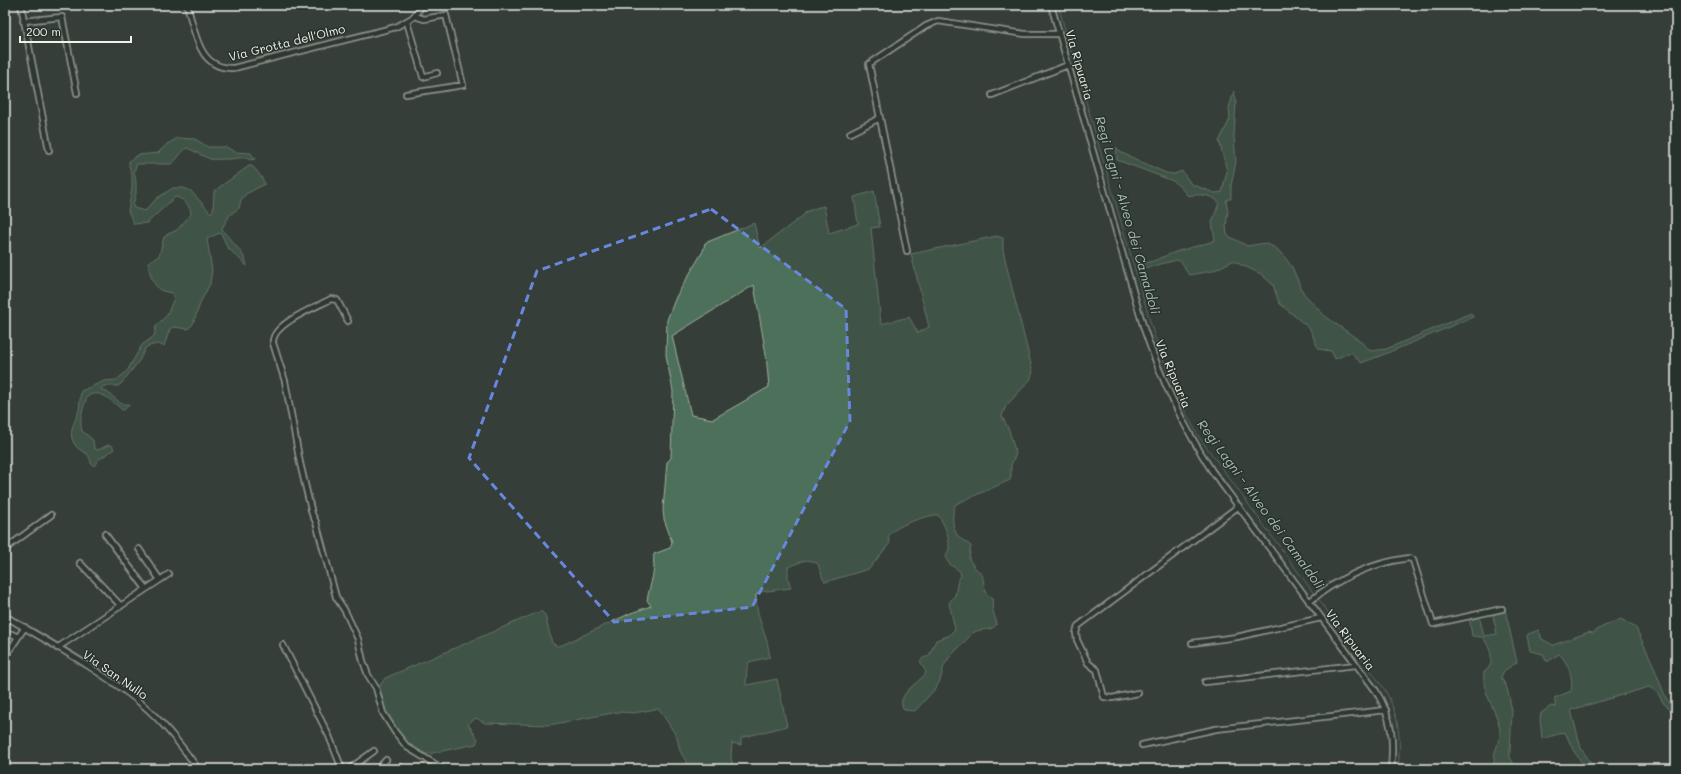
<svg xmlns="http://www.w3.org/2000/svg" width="1681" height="774" font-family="Mali,sans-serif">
<rect width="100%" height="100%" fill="#353e38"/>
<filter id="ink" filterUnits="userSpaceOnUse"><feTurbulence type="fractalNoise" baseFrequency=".025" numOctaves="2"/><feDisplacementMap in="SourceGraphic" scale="8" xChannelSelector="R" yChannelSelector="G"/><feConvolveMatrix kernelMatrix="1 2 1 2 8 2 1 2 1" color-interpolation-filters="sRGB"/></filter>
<g filter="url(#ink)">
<path fill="#4e705a" stroke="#a1b0a1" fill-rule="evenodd" d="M1234,91l2,10 -2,36 2,25 -5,24v13h-3l-2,2 2,10 -2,15 1,9 20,11 18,-3 11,5 8,8 8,11 12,27 21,22 34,24 12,11 15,-2 85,-36 2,4 -88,37 -24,9 -10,-11 -16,7 -4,-8 -13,-2 -8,-20 -31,-26 -6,-18 -12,-11 -28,-13 -21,10 -22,4c-7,-4 -3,-11 -13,-15l-32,8 -2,-5c13,-1 26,-10 39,-13 12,-4 22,-5 33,-10l-3,-18 7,-19c-6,-9 -22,-9 -31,-7l-7,-8 -8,-7 -56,-21 -1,-13 4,5 46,21 8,1 8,-3 9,13 24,9 7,-1 5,-21 -8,-30 11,-22 -1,-11z
M178,138l17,1 13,8h18l9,5 16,1 4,6 -5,1c-6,-5 -16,0 -24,-1 -5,0 -12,1 -16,0 -8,-3 -15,-8 -23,-11 -7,4 -9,12 -16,16h-34l-3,7 2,11v12l-3,11 1,3 11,3 12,-13 16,-10h11l7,3 20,22 2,-3 1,-19 35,-25h3c6,5 10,12 13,18l-19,10 -5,6 -2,8 -9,7 -8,13 2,4c7,9 22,22 23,34l-20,-19 -6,-14 -4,1 -10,5 5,31 -2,14 -9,17 -8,23 -5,5 -15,-2 -3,2 -6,17 -7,-2 -11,3 -7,14 -18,23 -3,2h-15l-2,3 6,3 15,12h8l-6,6h-2c-9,-8 -23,-23 -35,-13 -4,11 -8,22 -5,34l11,9 1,8 4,2 10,-5h4l2,4 -16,11 -4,6 -3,-3c-2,-14 -12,-9 -17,-20 -7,-11 2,-22 5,-33 1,-6 1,-13 2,-19l23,-10 12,-1 4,-3 7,-6 15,-26 12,-9 2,-10 11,-11 7,-17 -2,-5c-3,-1 -7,-1 -10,-2 -8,-3 -14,-21 -14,-29l11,-6 5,-19 4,-3 9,-4 14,-16c0,-7 -8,-16 -16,-17l-28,26 -13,1 -6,-13 4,-23v-13l-3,-9v-5l9,-6 20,-2 9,-9z
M874,191l6,36 -9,1 10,96 28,-7 9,16 11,-6 -18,-73 86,-18 6,2v12l7,30 23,92 -3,8 -24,26 -4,10 7,14 7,24 -5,11v13l-1,2 -54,24c-5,8 -4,25 2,32 3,4 9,6 13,10l-2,13 6,9 7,6 4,19 6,5 1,13 4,13c-6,9 -16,3 -24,9l-24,25 -5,8 -4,15 -4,7 -21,23 -11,-1c-10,-15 15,-27 22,-37 -3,-9 -12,-13 3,-17l7,-16 12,-4 7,-7 -6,-26 6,-8 3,-15 3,-4 -1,-4c-3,-4 -10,-6 -12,-10 -4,-6 0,-9 1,-14 1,-10 -5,-25 -11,-33 -11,0 -44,11 -50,21l2,7 -21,26 -44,13 -2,-3 -5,-15c-14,-8 -16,-1 -30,3v11l3,10 -31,4 -4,3c0,17 5,28 10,43 2,6 3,13 4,19l-21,5 -2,6 -1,17 31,-6 10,47 -46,12v7l-9,-2 -1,15 3,11 -44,-1 -10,-17 -3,-14 -18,-28h-3l-22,4 -16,-1 -69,13 -64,-2 -9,-5 -8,6 10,15 -2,5 -53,11c-5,-3 -11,-7 -16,-11 -14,-14 -27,-37 -28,-57l6,-9 156,-67 4,4 7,28 5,3 5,-1 69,-32 20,-7 -4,-6c2,-11 6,-21 7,-33 0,-4 -1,-8 0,-13l16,-6 2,-6 -8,-23 -1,-9 4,-48 4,-4 2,-67 -7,-36 1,-35 9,-23 27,-46 2,-8 49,-20 6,25 45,-34v-2l14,-5 5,-1 5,27 29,-9 -4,-27zM754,285l12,70 3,32 -56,32 -22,-4 -19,-79z
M1505,609l12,53 -13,9 -3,6 6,11 5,22 -2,41v6l6,12h-26c6,-6 3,-10 5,-17 2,-6 4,-12 5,-18 0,-22 -19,-38 -16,-62 13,-8 6,-26 -2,-35l-10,-1 -3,-19 10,-2 5,21 13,-2 -5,-22z
M1621,619l15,9 16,34 14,36 10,13v4l-12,-11 -7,-12 -8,-5 -78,23 10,38 14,21h-9l-13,-19 -8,-18 -23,7 -2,-20 1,-6 10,-7 5,1 -2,-9 17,-7c3,-11 -3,-30 -12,-37l-10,7h-3l-3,-7 -13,-3 -3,-15 1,-2 11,-4 3,9 11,6 36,-13 4,1 9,-6z"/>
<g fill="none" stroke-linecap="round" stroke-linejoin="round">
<path stroke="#8ea1a1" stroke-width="1" d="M1058,5l96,330 22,59 23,43 116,158
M1317,597l68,93c15,28 16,48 13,79"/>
<g stroke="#f4f1e8" stroke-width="8">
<path id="minor" d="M21,5l28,145
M187,5c8,26 11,65 47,63l162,-41 16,-9 11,-13
M1051,5l93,324c17,50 39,97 68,142l164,220c16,27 18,47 15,78
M23,21l39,-4 15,76
M407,22l16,55 14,-4
M406,94l57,-9 -17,-70 -22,4 -9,-3
M992,95l76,-30
M850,133l30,-15
M907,251l-38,-187 57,-38 12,-5 87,13h34
M348,321l-11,-21 -6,-1c-15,8 -60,25 -58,44l12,38 15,82 12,51 4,8 20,75 9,14 13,28 5,22 5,14 8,13 7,25 12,19 12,15 36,22
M105,534l41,55
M5,549l46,-34
M139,549l21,31
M80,563l41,43
M1309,602c29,-24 63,-39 100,-44l4,2 20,64 69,-15
M5,616c45,27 97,55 138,89 21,18 39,41 55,64
M5,636l7,-2 6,3
M1192,643l45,-6 84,-19
M283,645l46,91 13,33
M57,648l112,-74
M5,657l20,-30
M1205,682l151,-17
M1138,693l-26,5 -8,-1 -7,-27 -9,-7 -11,-23 -1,-7 2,-7 161,-120
M1142,745l74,-16 170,-19
M349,769l25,-18
M377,769l9,-9
M399,769l2,-2"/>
</g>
<use href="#minor" stroke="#26332d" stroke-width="4.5"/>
</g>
</g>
<path d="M0 0H1681V774H0ZM711,209l135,100 4,112 -98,186 -138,15 -145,-164 68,-187z" fill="#353e38" fill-opacity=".55" fill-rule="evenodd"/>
<path fill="none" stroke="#6887de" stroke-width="3" stroke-dasharray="8 5" stroke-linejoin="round" d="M711,209l135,100 4,112 -98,186 -138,15 -145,-164 68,-187z"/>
<g text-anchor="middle" stroke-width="3" stroke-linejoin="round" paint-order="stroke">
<g font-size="12" fill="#f4f1e8" stroke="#26332d">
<text transform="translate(287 43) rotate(-14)" y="4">Via Grotta dell'Olmo</text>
<text transform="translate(1079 65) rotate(74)" y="4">Via Ripuaria</text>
<text transform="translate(1173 374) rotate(67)" y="4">Via Ripuaria</text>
<text transform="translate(1350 640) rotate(53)" y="4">Via Ripuaria</text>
<text transform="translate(115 675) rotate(35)" y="4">Via San Nullo</text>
</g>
<g font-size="13" font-style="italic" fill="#b0bcb8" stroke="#26332d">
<text transform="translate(1128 215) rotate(74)" y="5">Regi Lagni - Alveo dei Camaldoli</text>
<text transform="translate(1261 504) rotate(54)" y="5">Regi Lagni - Alveo dei Camaldoli</text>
</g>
</g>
<rect width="1681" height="774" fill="none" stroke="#26332d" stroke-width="20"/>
<rect x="10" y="10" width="1661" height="754" fill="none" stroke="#f4f1e8" stroke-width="1.5" filter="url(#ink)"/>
<path d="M20 36v6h111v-6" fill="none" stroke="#f4f1e8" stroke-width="2"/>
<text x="26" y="36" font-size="12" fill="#f4f1e8" stroke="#26332d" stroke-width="3" paint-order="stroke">200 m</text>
</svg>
